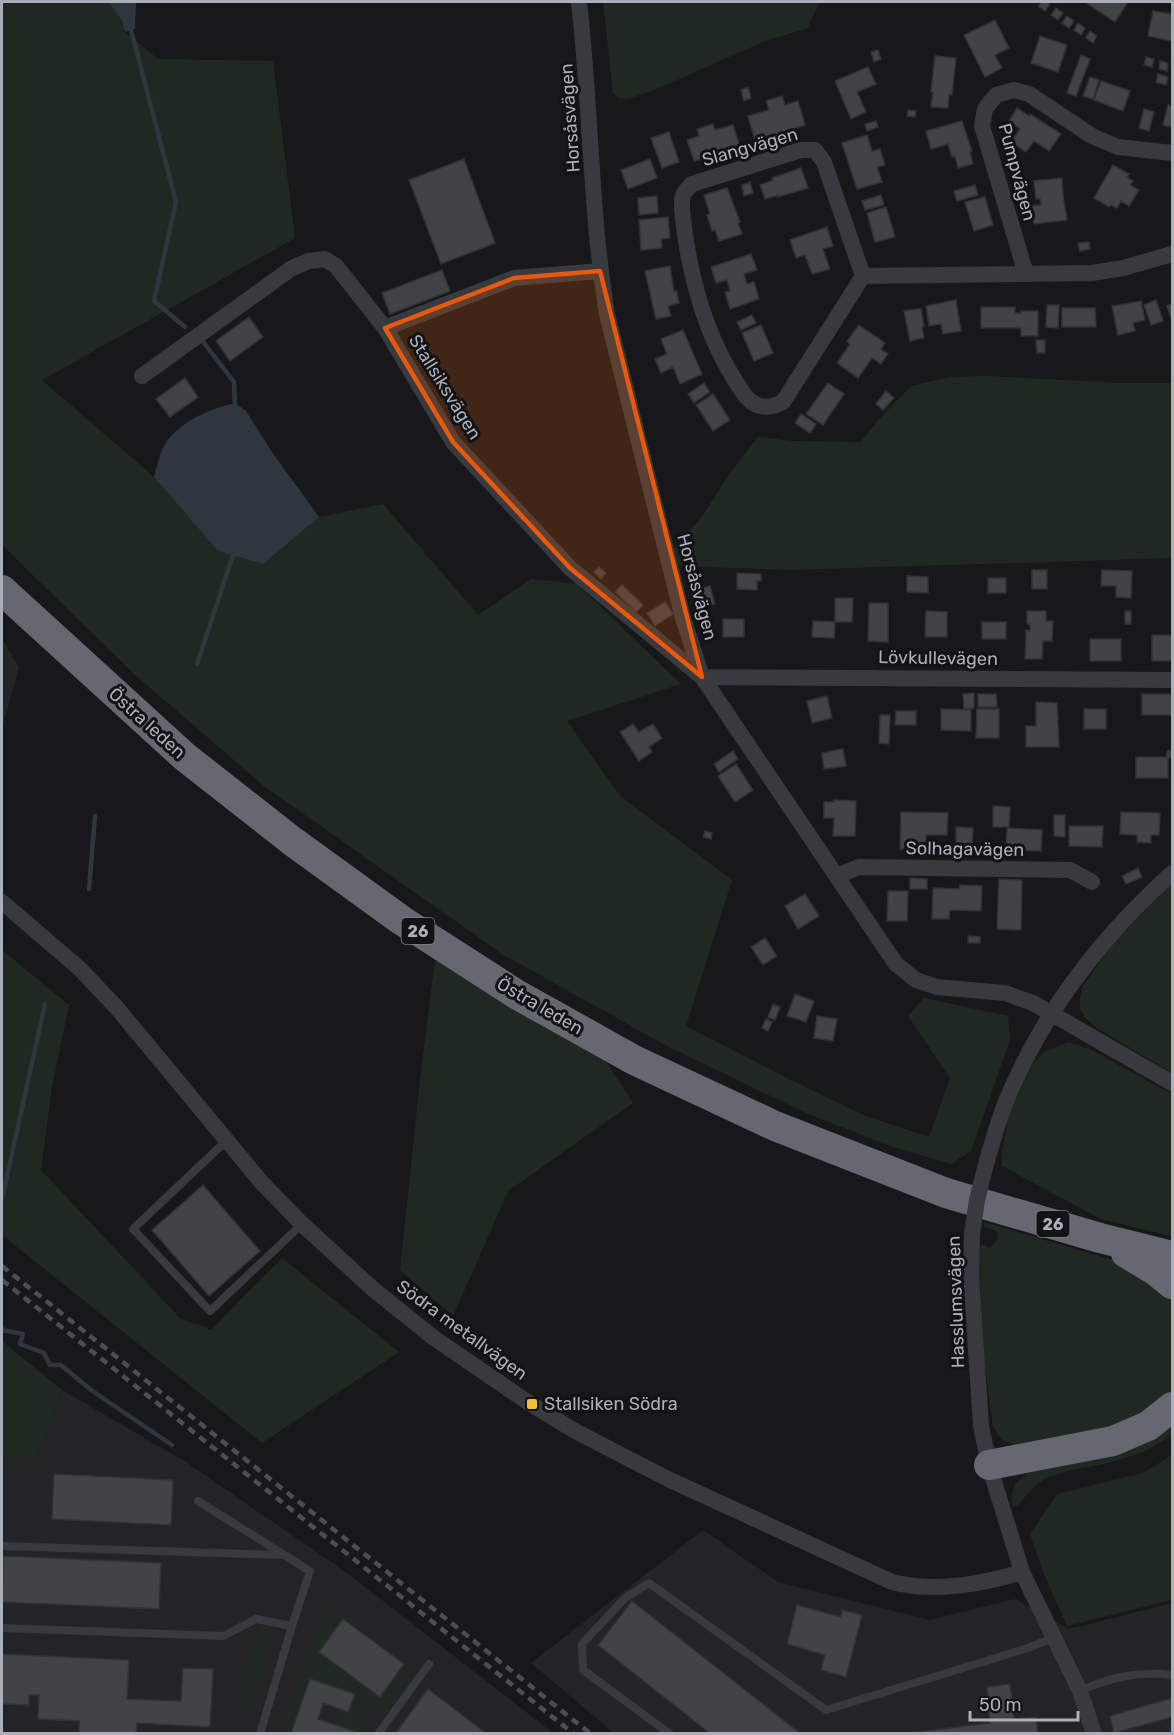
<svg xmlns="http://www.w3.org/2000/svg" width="1174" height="1735" font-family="Rubik,sans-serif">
<rect width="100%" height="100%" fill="#18181a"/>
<path fill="#242427" d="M2,638l17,30 -17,60z
M62,1390l124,72 161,111 206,160 -551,1v-276l34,2z
M703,1530l75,52 152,38 85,-21 54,30 103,-26v130h-558l-83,-70z"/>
<path fill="#202921" d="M2,2h106l14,18 3,12 33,27 115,2 22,177 -253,142 112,97 64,74 45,13 56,-47 64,-13 95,111 53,-36 46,5 104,100 -114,37 53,75 112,84 -46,146 103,53 74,36 66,22 21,-59 -42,-62 16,-18 84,18 2,24 -39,111 -20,13 -61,-18 -84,-33 -137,-66 -167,-93 -238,-168 -131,-113 -131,-128z
M603,2h225l-10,2 -10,24 -43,13 -106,47 -31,11 -10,-1 -5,-5z
M988,376l130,7h54v175l-382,12 -111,-4 -6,-17 28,-31 29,-45 28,-36 36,4 66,1 22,-26 29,-30 39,-9z
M1172,882v191l-75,-45 -12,-10 -5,-10v-11l3,-11 26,-37z
M2,950l67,55 -17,82 -11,83 139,148 31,12 71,-72 117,94 -137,91 -260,-208z
M435,960l73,45 97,55 28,43 -125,88 -55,125 -53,-46 20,-190z
M1069,1042l20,7 83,45v142l-71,-17 -99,-53v-14l7,-37 23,-50 13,-14z
M984,1222l152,45 36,27v100l-50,34 -106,17 -14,-5 -9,-13 -8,-61 -6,-107 2,-15 9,4 7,-8 1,-8 -14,-6z
M2,1341l60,49 -26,70 -34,-2z
M1172,1425v10c-24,17 -49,25 -78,31 -18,3 -39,6 -54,16 -9,6 -16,16 -22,24l-5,1 -2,-10 4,-13 13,-11 41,-11z
M1172,1455v145l-105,26 -23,-52 -14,-40 27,-40 86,-21z
M329,1601l4,1 -4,9 13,9 45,67 7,3 15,-21 1,3 -17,35 -8,-4 -3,3 -7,-3 -18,24 8,6 -32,-9 6,-15 10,3 5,-18 -44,-15 -18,54 -10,1 21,-65z
M267,1626l7,5 -10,28 -10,43 -3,4h-13l1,-11 -1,-13 22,-54z"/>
<path fill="#2e373f" d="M108,2h28l-1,27 -10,3 -3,-12z
M235,403l11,8 26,41 47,65 -56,47 -45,-13 -64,-74c3,-10 5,-22 10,-31 14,-24 45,-37 71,-43z"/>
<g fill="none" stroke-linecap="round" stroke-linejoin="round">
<path stroke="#2e373f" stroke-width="4.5" d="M130,26l46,176 -22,99 31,26
M204,343l30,39 1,27
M197,664l36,-109v-6
M89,889l6,-73
M2,1199l43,-195
M2,1328v2l21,4 -3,10 24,9 6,12h11l30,25 81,55"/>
</g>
<path fill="#424347" stroke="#323236" stroke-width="1.5" d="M1042,2h4l4,2 -5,7 -7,-5z
M1085,2h43l-13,20z
M1056,8l7,5 -5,7 -7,-5z
M1153,11l19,3v27l-24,-5z
M1067,16l7,5 -5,7 -7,-5z
M995,20l14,28 -14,7 7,13 -17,9 -21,-42z
M1078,23l7,5 -4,7 -7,-5z
M1090,31l7,5 -4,7 -7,-5z
M1040,36l27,9 -9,27 -27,-9z
M878,50l3,9 -7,3 -3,-10z
M1081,55l9,4 -14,37 -9,-3z
M935,56l21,2 -4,37 -3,-1 -1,14 -17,-1 2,-15h-2z
M1146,57l8,2 -2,8 -8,-2z
M1160,61l8,2 -1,8 -8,-2z
M868,67l8,17 -19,8 9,20 -15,7 -16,-38z
M1158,74l10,3 -2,8 -10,-3z
M1090,77l9,3 -6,19 -10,-3z
M1101,81l29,10 -7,20 -29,-11z
M748,87l3,11 -7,3 -3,-11z
M782,96l3,9 13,-4 7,24 -13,4v2l-16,5 -1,-2 -20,6 -7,-24 21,-6 -3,-9z
M1168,105l4,1v21l-9,-2z
M1017,108l12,8 1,-2 31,20 -12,17 -15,-10 -8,11 -15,-10 9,-13 -11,-8z
M1144,109l10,3 -5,19 -10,-3z
M908,110l8,1 -1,6 -8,-1z
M876,121l2,6 -11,4 -2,-7z
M962,121l10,30h-2l3,13 -15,4 -3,-12 -3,1 -4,-13 -17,5 -5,-18z
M1008,123l5,4 -5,8 -6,-4z
M713,124l2,6 18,-5 7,22 -17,5 1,6 -16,6 -2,-6 -12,3 -7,-21 12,-4 -2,-7z
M669,132l10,30 -17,6 -11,-30z
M867,135l5,16 8,-2 5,16 -8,2 5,15 -25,7 -15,-46z
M464,159l31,84 -54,21 -32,-84z
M650,159l7,19 -29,11 -7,-19z
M1113,165l16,9 -2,3 6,4 -3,4 9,5 -10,16 -8,-5 -4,7 -6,-3 -2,2 -15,-9z
M801,168l7,20 -30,9v-2l-13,4 -5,-14 13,-5 -1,-2z
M1062,178l1,17 4,25 -33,4 -2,-18 9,-1 -1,-6h-4l-2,-18z
M750,182l3,11 -9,3 -2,-11z
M975,185l3,10 -21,6 -3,-10z
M727,188l13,34 -2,1 4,11 -23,7 -4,-11 -3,1 -5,-16 3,-1 -6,-19z
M881,195l3,10 -19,5 -3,-9z
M657,196l1,17 -19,2 -1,-17z
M985,197l8,28 -19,6 -9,-29z
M886,207l9,30 -20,5 -8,-29z
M668,217l2,21 -9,1 1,9 -21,2 -2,-30z
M827,227l6,19 -10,3 7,20 -18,5 -7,-19 -9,3 -6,-18z
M1089,242l1,7 -10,2 -2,-8z
M751,254l6,16 -13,4 3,10 7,-2 5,17 -29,10 -5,-17 5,-1 -3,-11 -11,3 -5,-16z
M670,266l4,26 3,-1 2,12 -11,3 3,10 -15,3 -11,-48z
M442,270l8,21 -60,23 -8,-21z
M956,300l5,31 -18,3 -2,-10 -12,2 -3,-20z
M1156,300l7,21 -12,4 -7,-20z
M1141,301l4,19 -12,3 2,8 -17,4 -6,-29z
M1172,304v17l-5,-15z
M1047,305h12l-1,23 -12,-1z
M981,307h34v6h6v-2h17v25h-17v-8h-40z
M1062,308h33l1,19h-34z
M918,309h3l3,18h-2l2,11 -14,3 -6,-30z
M752,315l4,8 -15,7 -4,-8z
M249,317l14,20 -33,24 -14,-20z
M761,325l12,28 -19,8 -12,-28z
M859,325l26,18 -4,6 7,5 -7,10 -9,-6 -14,20 -21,-15 13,-19 -3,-3z
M683,330l19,44 -22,10 -7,-17 -12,6 -6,-14 12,-5 -6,-15z
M1036,340h9v13h-8z
M185,378l13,19 -28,20 -14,-18z
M704,383l6,9 -16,11 -6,-9z
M828,383l16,11 -21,31 -17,-11z
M886,391l8,7 -11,12 -7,-6z
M713,394l17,26 -17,11 -17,-26z
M801,414l15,10 -6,9 -15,-10z
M599,567l7,6 -5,6 -7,-7z
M1032,570h15v19h-15z
M1102,570l30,1 -1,27 -15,-1v-11h-15z
M737,573l24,1v7h-4v9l-20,-1z
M907,576l21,1v16l-21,-1z
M988,578h18v15h-18z
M622,585l21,20 -7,7 -21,-20z
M710,586l5,18 -16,4 -4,-18z
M835,598h18l-1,24h-17z
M665,602l8,12 -18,12 -8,-13z
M869,603h19v39l-20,-1z
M926,611l21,1v25h-22z
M1027,611h19v10h7l-1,20h-9l-1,18h-17l1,-29 4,1v-7h-3z
M1125,611h6v13h-6z
M723,619h21v18h-21z
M813,621l22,1 -1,16 -22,-1z
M982,622h24v17h-24z
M1152,635h20v26h-20z
M1090,639h31v22h-31z
M974,693v15l-10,1 -1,-15z
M978,694h18l1,13h-19z
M1142,694h30v21h-30z
M827,696l5,22 -20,5 -5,-22z
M1036,702l21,1 2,44h-33v-21h10z
M941,709l30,1v21l-30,-1z
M977,709h22v29h-23z
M1084,709h22v20h-22z
M896,711h20v14h-21z
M880,715h10l-1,29 -10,-1z
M633,724l6,8 14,-8 9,14 -13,9 3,5 -13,9 -19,-29z
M843,749l3,17 -22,3 -2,-16z
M733,751l5,8 -19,13 -5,-8z
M1136,757h32v21h-32z
M736,764l17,26 -18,12 -17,-26z
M834,800l22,1 -1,35h-22l1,-18h-10v-16h10z
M993,806l17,1 -1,20h-16z
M901,812l47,1 -1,22h-21v14h-26z
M1121,812l39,1 -1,22h-8v8l-14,-1v-7l-17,-1z
M1054,815h11v22l-11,-1z
M1069,826h34l-1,21 -33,-1z
M956,827l17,1 -1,21h-16z
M1007,828l35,2 -1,21 -35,-1z
M705,831l7,2 -1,6 -8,-2z
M1138,868l4,9 -16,7 -4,-8z
M910,878l17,1v10h-17z
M999,879l23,1 -1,50 -24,-1z
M960,885l22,1 -1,25 -31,-1 -1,9h-17l1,-31 26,1z
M888,891h20l-1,30h-20z
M805,894l14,22 -21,13 -13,-23z
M968,936l12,1v6h-12z
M765,938l12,18 -14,9 -12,-18z
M795,994l19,7 -8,21 -19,-6z
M773,1004l7,3 -5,13 -7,-3z
M817,1016l20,3 -4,22 -19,-3z
M766,1019l6,3 -4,9 -6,-3z
M203,1185l57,66 -51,45 -57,-66z
M54,1474l119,6 -2,45 -119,-6z
M3,1556l158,7 -2,46 -157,-7z
M632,1601l169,133h-90l-113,-89z
M797,1605l44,12 1,-7 20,5 -16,62 -25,-7 4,-15 -38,-11z
M343,1619l61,45 -24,33 -61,-45z
M2,1654l127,6 -2,39 54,2 2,-33 30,1 -3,58 -73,-4 -1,11 -57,-1v-12l-41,-2 1,-24h-10v10l-27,-1z
M310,1679l45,15 -7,18 -25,-9 -5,16 44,15 -71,-1z
M1010,1684l4,35 22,-2 2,17h-137l89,-11 -3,-36z
M428,1689l59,45h-92z
M1172,1698v19l-58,16 -4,-17z"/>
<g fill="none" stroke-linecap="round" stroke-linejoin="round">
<path stroke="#393a3f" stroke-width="8" d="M1170,754h2
M226,1141l-93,88 77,82 92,-87
M198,1501l112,70 -18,55 -32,108
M2,1546l281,9
M2,1628l221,8 33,-17 36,7
M1080,1691c31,-14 58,-20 92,-16
M378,1734l51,-70
M670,1734l-87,-64 -1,-26 43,-46 24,-15 177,127 202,-62 27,-11"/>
<path stroke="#393a3f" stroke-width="16" d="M579,2c12,103 11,209 28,312l76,304 19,59 194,287 20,16 21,7 68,6 28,10 139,80
M801,150h14l9,12 39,114 -80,126c-8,4 -17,7 -26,3 -10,-4 -15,-14 -21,-23 -30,-47 -45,-101 -52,-155 -1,-10 -4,-23 -1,-32 2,-4 6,-8 9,-11z
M1026,274l-44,-148 3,-17 11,-14 18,-5 15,4 63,42 26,11 54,6
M863,276l229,-3 31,-5 49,-14
M385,328l129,-50 86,-7
M142,376l150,-108 17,-7 16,-2 11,7 49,62 68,114 117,126 132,109 470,3
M837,876l22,-9 211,3 22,12
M2,902l77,66 38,40 145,175 40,41 71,65 61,49 92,63 49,30 93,48 224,103c43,11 88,3 130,-10
M986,1164c8,-28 16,-56 29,-83 36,-79 93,-150 157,-208
M972,1234l-1,39 10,153 8,39 33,107 58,119 14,43"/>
<path stroke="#656870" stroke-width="30" d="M2,590l183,167 107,84 109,79 115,74 118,66 141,66 171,67 154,45 72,18
M1126,1253l30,18 16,13
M989,1465l124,-24 35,-15 24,-19"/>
<path stroke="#4c4e54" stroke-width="4.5" stroke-dasharray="8 6" stroke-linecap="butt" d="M2,1266l589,468
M2,1280l572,454"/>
<path stroke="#393a3f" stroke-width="16" d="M972,1234l5,-34 9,-36"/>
</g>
<path fill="#e8590c" fill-opacity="0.2" stroke="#e8590c" stroke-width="4.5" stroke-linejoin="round" d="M600,271l102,406 -132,-109 -117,-126 -68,-114 129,-50z"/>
<rect fill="#f6bb35" stroke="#131315" stroke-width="2" x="526" y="1398" width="12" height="12" rx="3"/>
<g text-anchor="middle" stroke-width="6" stroke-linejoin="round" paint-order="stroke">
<g fill="#131315" stroke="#7d8088" stroke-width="1.5">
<rect x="401.5" y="918" width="33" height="26" rx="4.5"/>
<rect x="1036.5" y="1211" width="33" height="26" rx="4.5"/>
</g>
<g font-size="16" font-weight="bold" fill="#aaafba">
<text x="418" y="937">26</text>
<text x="1053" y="1230">26</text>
</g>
<g font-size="18" fill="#aaafba" stroke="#131315">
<text transform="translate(570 118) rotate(-94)" y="6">Horsåsvägen</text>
<text transform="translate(750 147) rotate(-16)" y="6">Slangvägen</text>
<text transform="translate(1017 172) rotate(75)" y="6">Pumpvägen</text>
<text transform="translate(445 387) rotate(58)" y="6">Stallsiksvägen</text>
<text transform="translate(697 587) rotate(75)" y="6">Horsåsvägen</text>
<text transform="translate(938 658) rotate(1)" y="6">Lövkullevägen</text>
<text transform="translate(147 723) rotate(42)" y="6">Östra leden</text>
<text transform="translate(965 849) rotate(1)" y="6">Solhagavägen</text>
<text transform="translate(540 1006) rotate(30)" y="6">Östra leden</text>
<text transform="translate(956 1302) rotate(-92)" y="6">Hasslumsvägen</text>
<text transform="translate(462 1330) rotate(36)" y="6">Södra metallvägen</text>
</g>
<g font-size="18" fill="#aaafba" stroke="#131315" text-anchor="start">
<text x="544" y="1410">Stallsiken Södra</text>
</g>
</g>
<rect width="1174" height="1735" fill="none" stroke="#aaafba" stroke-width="6"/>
<path d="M970 1711v9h108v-9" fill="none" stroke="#aaafba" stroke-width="3"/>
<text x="979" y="1711" font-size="18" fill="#aaafba" stroke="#131315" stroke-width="4.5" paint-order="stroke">50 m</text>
</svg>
